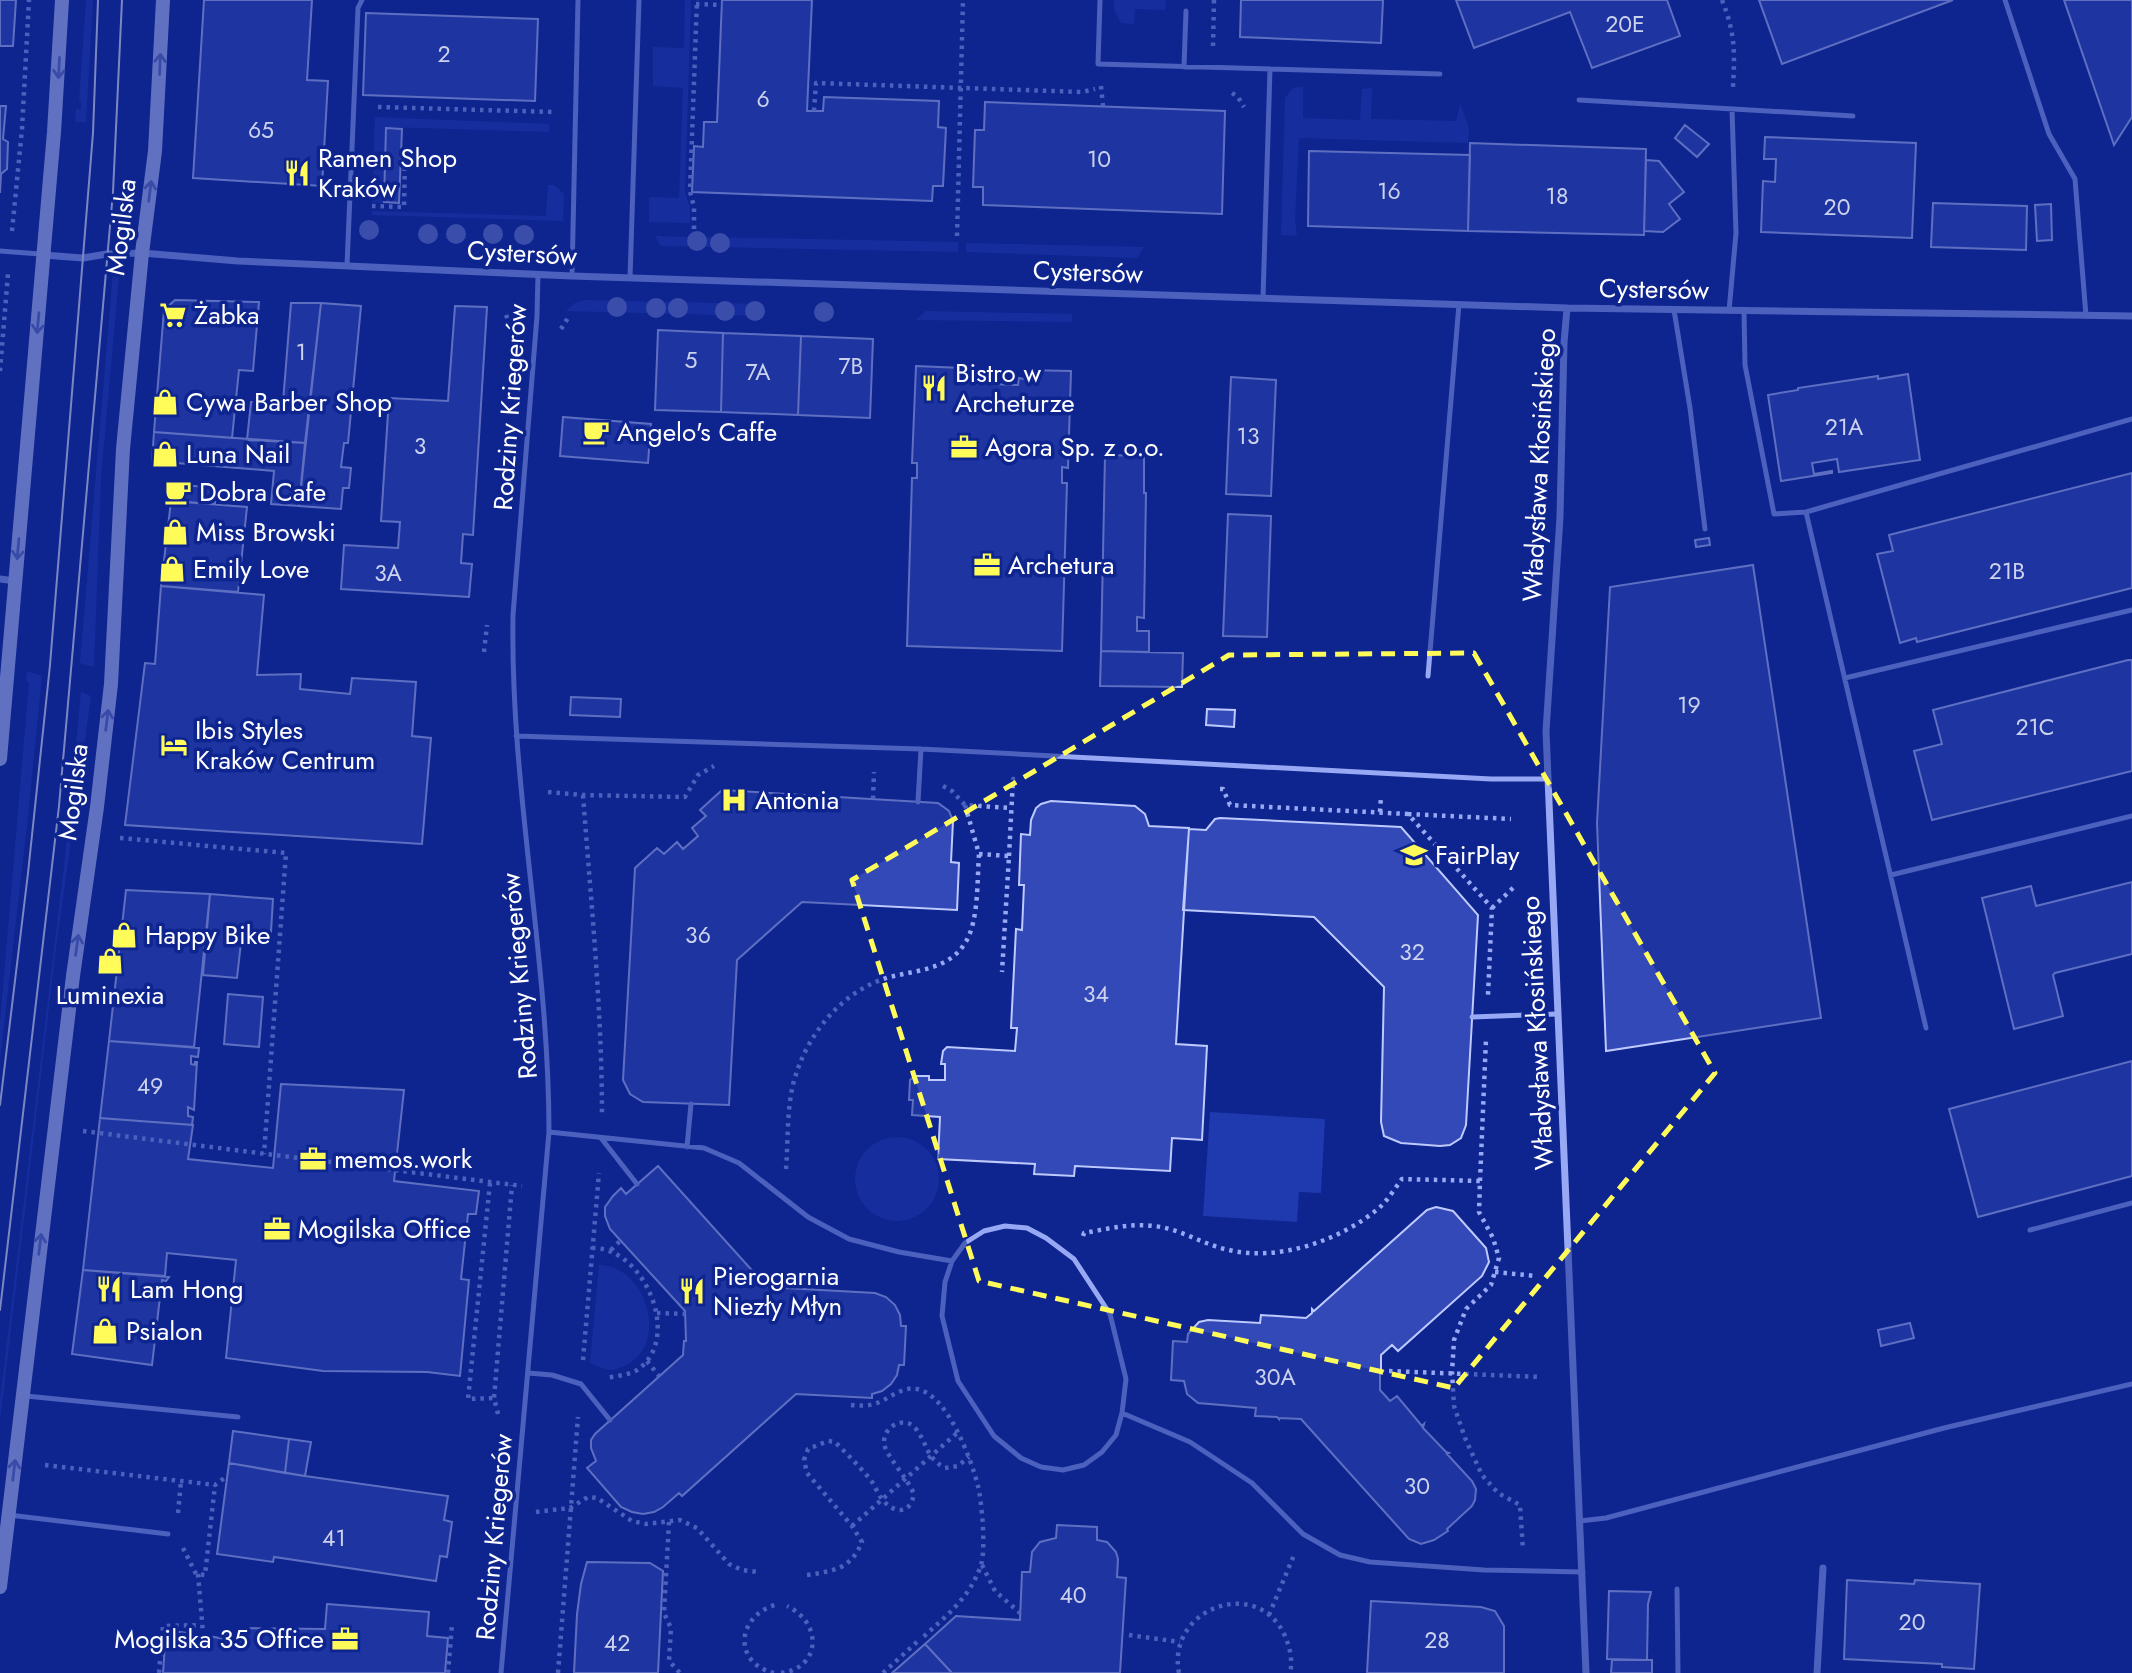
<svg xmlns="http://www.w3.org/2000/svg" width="2132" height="1673" font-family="Jost,sans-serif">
<rect width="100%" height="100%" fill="#0e248f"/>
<path fill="#1f39af" d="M86,0h7l-7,122h-11l1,-13h5v-7l-2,-1z
M685,0h6l-6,193 5,14v16l-41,-1v-25l30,1 4,-110 -30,-2v-39l31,1z
M1114,0h52l-1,10 -30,-1 -1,15 -13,-1 -7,-14z
M1298,87h5v31l57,2 2,-31 10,-1 -1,31 85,2 4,-17 9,24 -1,15 -169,-5 -4,83 2,15 -16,-1 4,-137 7,-9z
M375,117l174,7v8l-163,-5 -2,76 -12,-1z
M548,185h6l10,9 -1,27 -191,-6v-4l174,5z
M655,236l303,6v10l-297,-6z
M966,243l178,4 -7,11 -171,-6z
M113,272l5,1 1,4 -18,200 -7,190 -14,-4z
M585,300l178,4 -1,12 -196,-5 9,-8z
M926,311l146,3v8l-156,-2z
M27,671l15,5 -14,140 -28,244v-37l29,-341 -3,-1z
M81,692l10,4 -35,252 -56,473v-20l65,-543z
M1210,1112l115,7 -4,74 -22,-1 -2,30 -94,-6z
M855 1179a42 42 0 1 1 84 0a42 42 0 1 1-84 0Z
M599,1265c47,0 71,79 27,100 -4,2 -10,5 -15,5 -7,0 -15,-5 -21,-7z"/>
<path fill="#3249b7" stroke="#becafe" stroke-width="2" d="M0,0h16l-3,46h-13z
M204,0h108l-5,80 21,1 -6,105 -129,-8z
M722,0h90l-5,111h16l1,-14 115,4 -1,26 8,1 -3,58h-10l-1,15 -240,-9 2,-46 9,1 1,-25h13z
M1241,0h142l-2,43 -141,-6z
M1456,0h211l13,36 -88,32 -22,-56 -96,36z
M1759,0h194l-171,64z
M2064,0h68v117l-18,28z
M366,13l172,6 -3,82 -172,-6z
M985,102l240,9 -3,103 -239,-9v-18h-10l2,-57h9z
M0,106h6l-3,33 5,3 -1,27 -6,5 -1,19z
M1685,125l24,19 -12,13 -22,-19z
M386,128l16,1 -3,74 -15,-1z
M1765,137l151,6 -4,95 -151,-6 2,-51 12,1 1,-23h-12z
M1470,143l176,6 -2,86 -176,-4z
M1309,151l161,4 -2,76 -160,-5z
M1646,160l13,1 25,31 -15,12 11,15 -17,13 -19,-1z
M1933,203l94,3 -1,44 -95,-3z
M2051,204l1,36 -15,1 -2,-36z
M175,300l84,2 -6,69 -14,-1 -7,68 -78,-6 10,-122z
M291,303h30l-16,140 -58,-3 4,-38h32z
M321,303l40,3 -13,137h-4l-3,24 10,1 -2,20h-6l-2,21 -42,-3z
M455,306l32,1 -14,228 -10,-1 -2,29 11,1 -3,33 -128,-8 3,-44 54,3 2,-26 -19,-1 8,-123 59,3z
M658,330l65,3 -2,79 -66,-2z
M723,333l78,3 -3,79 -77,-3z
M801,336l72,3 -3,79 -72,-3z
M916,366l46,2 -1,8h5v7l52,2 1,-7 5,1 1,-9 46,1 -3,97 -6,-1v16h5l-5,168 -155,-5 5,-168h5v-15h-5z
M1908,374l12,86 -81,12 -2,-13 -25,4 2,11 18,-3v2l-51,8 -13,-86 30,-5v-2l80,-12v3z
M1231,377l45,3 -5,116 -45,-2z
M563,417l88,7 -3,39 -88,-7z
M154,432l151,11 -6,63 -28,-2 3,-33 -122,-10z
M1105,455l39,1v37h2l-2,125 -7,-1v14h12v21l-48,-1z
M2132,473v115l-215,54 -1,-4 -16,5 -23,-89 16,-3 -4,-16z
M172,484l44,4 -1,16 -44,-3z
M171,501l76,6 -9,85 -77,-6z
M1228,514l43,2 -4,121 -44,-1z
M1709,538l1,7 -14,2 -1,-7z
M1753,565l68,453 -215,33 -9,-228 13,-236z
M161,586l103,9 -7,80 44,-1 -1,15 50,5 2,-16 64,4 -4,54 19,2 -9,106 -297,-19 20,-162 10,1z
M1101,651l82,2 -1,34 -82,-1z
M2128,660h4v111l-200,49 -18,-69 28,-7 -9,-34z
M571,697l50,2 -1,18 -50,-2z
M1207,709l28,1 -1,17 -28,-2z
M722,790l216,13 11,8 4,10 -2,41 8,1 -2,47 -155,-8 -65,58 -8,145 -86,-3 -13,-8 -7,-14 12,-212 22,-20 7,6 13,-12 6,7 15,-13 -6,-8 14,-12 -6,-6z
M1051,801l84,5 10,8 4,12 40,2 -13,216 31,2 -5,94 -30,-2 -2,33 -95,-5 -1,10 -40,-2 1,-10 -97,-5 2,-42 -28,-2 1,-15h-4l1,-20 5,-4h14v4h16v-16h-4l2,-13 4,-4 68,4 2,-23h-6l5,-99 6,1 2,-45h-5l2,-51 9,1 1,-15 5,-12 5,-4z
M1220,818l181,9 77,88 -12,210 -5,13 -11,7 -10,1 -39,-3 -17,-7 -3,-14 3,-135 -70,-70 -131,-7 6,-81 17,1 9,-11z
M2132,882v72l-77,19 -2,2 10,41 -49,13 -32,-131 49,-12 5,20z
M126,890l84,4 -16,153 -85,-6z
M210,894l63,5 -2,33h-20l-1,-7h-7l-6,53 -34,-3z
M228,994l35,3 -4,50 -35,-3z
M109,1041l90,7 -1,9 -7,-1v8l4,1v-3h2l-3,48 -6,-3v9l5,1 -1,8 -92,-7z
M2132,1061v115l-154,41 -29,-108z
M281,1084l123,6 -10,91 85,10 -3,23h-8l-7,65 8,1 -9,96 -33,-4 -104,-1 -97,-13 10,-98 -69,-7 -2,23 -82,-6 17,-152 93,7 -5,34 85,9z
M658,1166l109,121 108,6 11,4 9,8 5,10 1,11h5l-2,39h-5l-2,10 -6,9 -9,7 -10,3v4l-76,-4 -114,102 -3,-3 -16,14 -9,5 -11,2 -11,-2 -11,-5 -34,-39 9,-7 -5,-13v-8l4,-6 88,-79 1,-14h2l-1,-30 -75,-82 -5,-13v-9l8,-11 8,-8 5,6z
M1436,1207l17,4 33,37 3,14 -7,14 -84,75 -6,-6 -11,10v16h2l-1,3h-2v16l10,11 7,-5 25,30 2,-2 -1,4 23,24 3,1 -2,1 25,27 4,8 -1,11 -3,6 -25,23 1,2 -14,9 -13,4 -12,-5 -108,-120 -22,-1v1l-2,-2 -22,-1 1,-8 -58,-5 -11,-9 -3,-13 -13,-1 2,-39 14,1 1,-8 11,-12 9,-2 52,3 1,-8 45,3 6,-5v-4l2,2 113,-101z
M83,1270l86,7 -3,4 -4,-1 -10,85 -80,-11z
M1910,1323l4,15 -33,8 -3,-16z
M233,1431l56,8 -4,34 -56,-10z
M289,1439l22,3 -6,34 -20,-3z
M229,1463l76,13 143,20 -4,24 8,2 -5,35 -7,-1 -4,25 -162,-24 -1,5 -56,-8z
M1057,1525l40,2v13l10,2 9,10 2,7 -1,18 9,1 -6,95h-168l-27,-29 31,-28 64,4 2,-48h8l2,-20 8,-10 16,-4z
M587,1562l63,1 13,8 -5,102h-84l3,-59 4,-30z
M1847,1580l67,4 1,-4 65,4 -6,85 -32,-2v-3l-98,-5z
M1609,1591l42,1 -3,12 -1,56 -40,-1z
M1371,1601l110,6 14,4 9,15v47h-137z
M327,1604l102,8 -2,24 21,2 -3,35h-282l3,-43 75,11 2,-13 82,1z
M925,1644l27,29h-60z
M1612,1660h40v13h-41z"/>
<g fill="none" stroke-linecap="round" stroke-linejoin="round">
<path stroke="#97a8f4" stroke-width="4.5" stroke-dasharray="3.5 5" stroke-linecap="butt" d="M1722,0c13,33 13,51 11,87
M696,4l26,1
M1213,46l1,-46
M1101,86l2,20
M1232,93l6,4 6,10
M378,107l176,5
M814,111l2,-28 266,9 13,-3
M372,206l32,1 1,-46
M694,229v-22l-4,-16 7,-191
M12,231l10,-102 7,-129
M957,236l6,-236
M506,315l5,12
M561,329l7,-11
M0,371l8,-97
M484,652l3,-27
M943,786l9,5 13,14 46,3
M1220,789h3l7,16 178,9 84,94 -4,87
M548,792l35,3 102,2 13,-22 16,-9
M583,795c8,107 19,214 19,321
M873,799l1,-27
M965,805l14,49 30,2 -7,116
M1380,812l1,-16
M1408,814l103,5
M120,838l166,15 -22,301
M1009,856l4,-77h2
M1492,908l22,-21
M83,1131l439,55
M786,1169c2,-26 1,-55 6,-80 11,-51 50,-101 102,-113 26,-6 56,-8 71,-33 14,-21 12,-63 14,-89
M1480,1181l6,-142
M490,1183l-22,216 26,-1
M1083,1236l1,-3c23,-4 46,-10 69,-7 27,2 50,19 76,24 50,12 112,-10 150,-42 9,-8 16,-20 23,-29l78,2 -1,31 14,26 6,20 -8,27 -25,24 -12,31 -2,32 2,34 11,32 17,37 16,18 22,12 3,45
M592,1248c51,-1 89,86 49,119 -8,8 -25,9 -36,11
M611,1250l10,-10
M1495,1272l41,4
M657,1313l28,1
M583,1360l16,-187
M647,1361l12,15
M1389,1371l152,6
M851,1405c9,1 18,1 26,-2 13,-5 26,-17 40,-14 31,6 54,70 61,97 4,17 8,63 3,79 -11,33 -36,52 -60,74
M498,1414l-4,-16 18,-213
M45,1465l170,20 12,-9
M536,1512l34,-4 18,-11 9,1 35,23 14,3 34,-4 17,8 32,36 13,6 16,2
M178,1513l3,-32
M669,1522l-5,91 7,15 -2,33 11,12
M852,1526l105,-93
M183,1548l13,26 9,1 10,-90
M982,1565l13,26 25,22
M198,1574l5,59
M807,1575c27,-4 44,-6 55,-33l-10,-16 -45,-53 -3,-13 4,-11 20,-8 7,1c12,12 24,24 35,37 5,6 7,14 12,20 11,14 28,17 32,-5 -7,-16 -24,-34 -29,-47 -6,-18 19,-34 31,-18 12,15 9,28 29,39l13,-2 11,-9
M1269,1615l25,-60
M1129,1635l51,7
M159,1673l4,-47 38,-1
M448,1673l4,-49
M558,1673l20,-256
M774,1673c-41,-10 -38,-56 1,-68
M781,1673c40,-5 42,-50 6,-67
M883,1673l34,-31
M1179,1673c-13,-65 79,-98 106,-37 5,12 8,24 5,37"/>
<path stroke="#97a8f4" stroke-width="5" d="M1100,0l-2,64 342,10
M2005,0l44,134 26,45 11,137
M1184,67l2,-56
M1579,100l274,16
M0,251l40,3
M347,265l11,-257 4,-8
M572,276l6,-276
M630,278l9,-278
M1263,298l7,-229
M1674,310l16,98 15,121
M1729,311l7,-78 -4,-124
M1744,311l1,54 29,149 32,-2 326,-93
M1806,512l120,516
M1428,676l31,-372
M1845,678l287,-68
M516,736l405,13 570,30h56
M918,802l3,-53
M1891,875l241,-59
M1472,1017l85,-3
M549,1132l155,16 35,15 69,54 41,22 50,13 53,9
M601,1138l36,46
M687,1147l4,-43
M1005,1226l22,2 19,10 28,21 36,55 16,65 -4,34 -6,22 -14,17 -18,13 -21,5 -22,-3 -20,-9 -27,-22 -36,-55 -16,-65 3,-34 7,-21 13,-18 19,-12z
M2030,1230l102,-27
M528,1373l24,2 29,9 29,36
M26,1396l212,21
M1122,1413l68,29 62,41 51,51 37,21 30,7 114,8 99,2
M9,1515l159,19
M1580,1521l26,-3 338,-90 188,-44
M1677,1589l1,84
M501,1673l48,-541c0,-173 -39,-344 -36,-517l24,-299 1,-42"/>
<path stroke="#97a8f4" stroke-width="7" d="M43,255l40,3 24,-4 35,-1 96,8 334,15 995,32 565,8
M1567,308l-3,35 -4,174 -14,214 40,942
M0,579l15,2
M1817,1673l6,-105"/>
<path stroke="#c6cffd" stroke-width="14" d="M0,759l54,-627 8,-132
M0,1587l73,-611 24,-169 14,-123 12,-235 19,-196 13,-102 8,-151"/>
<path stroke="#fff" stroke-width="2" d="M0,1105l28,-232 22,-208 43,-532 5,-133
M0,1310l59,-504 54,-614 9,-192"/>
</g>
<g fill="#6f7fcc">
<circle cx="369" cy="230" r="10"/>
<circle cx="428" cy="234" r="10"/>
<circle cx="456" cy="234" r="10"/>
<circle cx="493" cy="234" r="10"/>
<circle cx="524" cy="235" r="10"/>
<circle cx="697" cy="241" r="10"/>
<circle cx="720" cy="243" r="10"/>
<circle cx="617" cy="307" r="10"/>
<circle cx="656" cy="308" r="10"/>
<circle cx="678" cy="308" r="10"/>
<circle cx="725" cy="311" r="10"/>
<circle cx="755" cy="311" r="10"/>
<circle cx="824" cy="312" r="10"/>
</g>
<defs><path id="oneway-shaft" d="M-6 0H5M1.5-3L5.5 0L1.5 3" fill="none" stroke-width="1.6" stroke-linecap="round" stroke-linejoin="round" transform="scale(1.75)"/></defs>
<g stroke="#6a7ac6">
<use href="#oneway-shaft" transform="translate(160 64) rotate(-88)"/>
<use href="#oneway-shaft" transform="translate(59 68) rotate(93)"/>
<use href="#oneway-shaft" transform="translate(150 191) rotate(-83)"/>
<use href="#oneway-shaft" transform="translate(38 323) rotate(95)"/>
<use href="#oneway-shaft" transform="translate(18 549) rotate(95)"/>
<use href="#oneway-shaft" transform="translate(107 720) rotate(-83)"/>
<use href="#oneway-shaft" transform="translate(77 945) rotate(-82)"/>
<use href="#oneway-shaft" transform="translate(40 1244) rotate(-83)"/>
<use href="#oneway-shaft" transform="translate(14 1470) rotate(-83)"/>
</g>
<path d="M0 0H2132V1673H0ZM1474,653l241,420 -261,315 -475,-107 -127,-401 377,-225z" fill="#0e248f" fill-opacity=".55" fill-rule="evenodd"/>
<path fill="none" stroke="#fffc5a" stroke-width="5" stroke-dasharray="14 9" stroke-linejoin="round" d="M1474,653l241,420 -261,315 -475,-107 -127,-401 377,-225z"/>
<defs>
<g id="restaurant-bare" transform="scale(2.1)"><path d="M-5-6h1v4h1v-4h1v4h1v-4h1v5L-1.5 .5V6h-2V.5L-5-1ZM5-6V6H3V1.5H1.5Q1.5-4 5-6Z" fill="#fffc5a" stroke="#0e248f" stroke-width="2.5" paint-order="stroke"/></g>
<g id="supermarket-bare" transform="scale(2.1)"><path d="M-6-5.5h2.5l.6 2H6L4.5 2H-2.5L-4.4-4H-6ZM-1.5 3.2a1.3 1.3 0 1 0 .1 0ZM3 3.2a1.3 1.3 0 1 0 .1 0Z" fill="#fffc5a" stroke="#0e248f" stroke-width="2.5" paint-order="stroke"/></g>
<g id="shop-bare" transform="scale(2.1)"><path d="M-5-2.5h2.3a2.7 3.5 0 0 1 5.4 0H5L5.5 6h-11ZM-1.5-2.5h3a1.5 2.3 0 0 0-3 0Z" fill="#fffc5a" stroke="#0e248f" stroke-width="2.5" paint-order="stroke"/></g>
<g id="cafe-bare" transform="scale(2.1)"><path d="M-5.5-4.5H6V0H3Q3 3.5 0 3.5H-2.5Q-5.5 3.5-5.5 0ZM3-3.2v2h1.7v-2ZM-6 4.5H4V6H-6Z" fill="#fffc5a" stroke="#0e248f" stroke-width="2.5" paint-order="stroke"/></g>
<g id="office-bare" transform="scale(2.1)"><path d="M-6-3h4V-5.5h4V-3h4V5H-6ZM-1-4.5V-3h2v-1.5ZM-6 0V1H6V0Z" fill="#fffc5a" stroke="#0e248f" stroke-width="2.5" paint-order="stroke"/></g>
<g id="hotel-bare" transform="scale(2.1)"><path d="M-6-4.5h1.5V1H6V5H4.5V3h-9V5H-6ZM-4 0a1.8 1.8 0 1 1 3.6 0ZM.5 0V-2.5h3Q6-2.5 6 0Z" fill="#fffc5a" stroke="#0e248f" stroke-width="2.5" paint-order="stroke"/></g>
<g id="hospital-bare" transform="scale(2.1)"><path d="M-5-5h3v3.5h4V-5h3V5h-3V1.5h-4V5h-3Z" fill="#fffc5a" stroke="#0e248f" stroke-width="2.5" paint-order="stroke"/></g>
<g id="school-bare" transform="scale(2.1)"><path d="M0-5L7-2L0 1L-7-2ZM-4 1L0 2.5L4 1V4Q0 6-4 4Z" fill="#fffc5a" stroke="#0e248f" stroke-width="2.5" paint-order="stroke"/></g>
</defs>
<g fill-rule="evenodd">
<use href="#restaurant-bare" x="297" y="173"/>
<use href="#supermarket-bare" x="173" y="315"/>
<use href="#restaurant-bare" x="934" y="388"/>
<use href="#shop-bare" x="165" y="402"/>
<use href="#cafe-bare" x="596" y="432"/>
<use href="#office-bare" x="964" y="447"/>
<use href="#shop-bare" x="165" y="454"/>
<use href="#cafe-bare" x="178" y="492"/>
<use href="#shop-bare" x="175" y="532"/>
<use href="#office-bare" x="987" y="565"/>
<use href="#shop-bare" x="172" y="569"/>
<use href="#hotel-bare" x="174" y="745"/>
<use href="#hospital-bare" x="734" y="800"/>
<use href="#school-bare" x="1414" y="855"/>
<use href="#shop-bare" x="124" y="935"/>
<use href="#shop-bare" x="110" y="961"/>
<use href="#office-bare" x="313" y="1159"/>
<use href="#office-bare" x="277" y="1229"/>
<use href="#restaurant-bare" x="109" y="1289"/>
<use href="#restaurant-bare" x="692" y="1291"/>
<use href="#shop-bare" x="105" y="1331"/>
<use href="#office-bare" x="345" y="1639"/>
</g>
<g text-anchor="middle" stroke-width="7" stroke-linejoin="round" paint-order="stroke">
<g font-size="23" fill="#ccd2ed">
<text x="1625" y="32">20E</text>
<text x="444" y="62">2</text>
<text x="763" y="107">6</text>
<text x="261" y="138">65</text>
<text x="1099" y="167">10</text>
<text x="1389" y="199">16</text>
<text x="1557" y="204">18</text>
<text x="1837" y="215">20</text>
<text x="301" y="360">1</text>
<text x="691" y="368">5</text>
<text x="851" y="374">7B</text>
<text x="758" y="380">7A</text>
<text x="1844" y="435">21A</text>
<text x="1248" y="444">13</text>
<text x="420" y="454">3</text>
<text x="2007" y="579">21B</text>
<text x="388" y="581">3A</text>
<text x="1689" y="713">19</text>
<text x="2035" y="735">21C</text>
<text x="698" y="943">36</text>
<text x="1412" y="960">32</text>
<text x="1096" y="1002">34</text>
<text x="150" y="1094">49</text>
<text x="1275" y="1385">30A</text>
<text x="1417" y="1494">30</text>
<text x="334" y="1546">41</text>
<text x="1073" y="1603">40</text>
<text x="1912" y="1630">20</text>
<text x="1437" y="1648">28</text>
<text x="617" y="1651">42</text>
</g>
<g font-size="26" fill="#fff" stroke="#0e248f" text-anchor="start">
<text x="318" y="167">Ramen Shop<tspan x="318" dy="30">Kraków</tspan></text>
<text x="194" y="324">Żabka</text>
<text x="955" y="382">Bistro w<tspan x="955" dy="30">Archeturze</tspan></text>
<text x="186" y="411">Cywa Barber Shop</text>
<text x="617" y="441">Angelo's Caffe</text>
<text x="985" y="456">Agora Sp. z o.o.</text>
<text x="186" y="463">Luna Nail</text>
<text x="199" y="501">Dobra Cafe</text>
<text x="196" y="541">Miss Browski</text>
<text x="1008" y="574">Archetura</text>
<text x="193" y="578">Emily Love</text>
<text x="195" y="739">Ibis Styles<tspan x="195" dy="30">Kraków Centrum</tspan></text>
<text x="755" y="809">Antonia</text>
<text x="1435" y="864">FairPlay</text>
<text x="145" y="944">Happy Bike</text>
<text x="110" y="1004" text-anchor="middle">Luminexia</text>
<text x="334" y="1168">memos.work</text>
<text x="298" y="1238">Mogilska Office</text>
<text x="713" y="1285">Pierogarnia<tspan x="713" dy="30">Niezły Młyn</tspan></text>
<text x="130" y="1298">Lam Hong</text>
<text x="126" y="1340">Psialon</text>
<text x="324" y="1648" text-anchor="end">Mogilska 35 Office</text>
</g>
<g font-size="26" fill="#fff" stroke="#0e248f">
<text transform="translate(121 227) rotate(-83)" y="9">Mogilska</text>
<text transform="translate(522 253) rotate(3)" y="9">Cystersów</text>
<text transform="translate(1088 272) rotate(2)" y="9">Cystersów</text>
<text transform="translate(1654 289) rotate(1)" y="9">Cystersów</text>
<text transform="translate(510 407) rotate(-86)" y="9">Rodziny Kriegerów</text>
<text transform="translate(1539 465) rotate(-87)" y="9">Władysława Kłosińskiego</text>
<text transform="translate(73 792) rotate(-83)" y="9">Mogilska</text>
<text transform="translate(519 976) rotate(-95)" y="9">Rodziny Kriegerów</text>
<text transform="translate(1537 1033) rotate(-93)" y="9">Władysława Kłosińskiego</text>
<text transform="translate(494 1537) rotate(-85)" y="9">Rodziny Kriegerów</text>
</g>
</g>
</svg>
